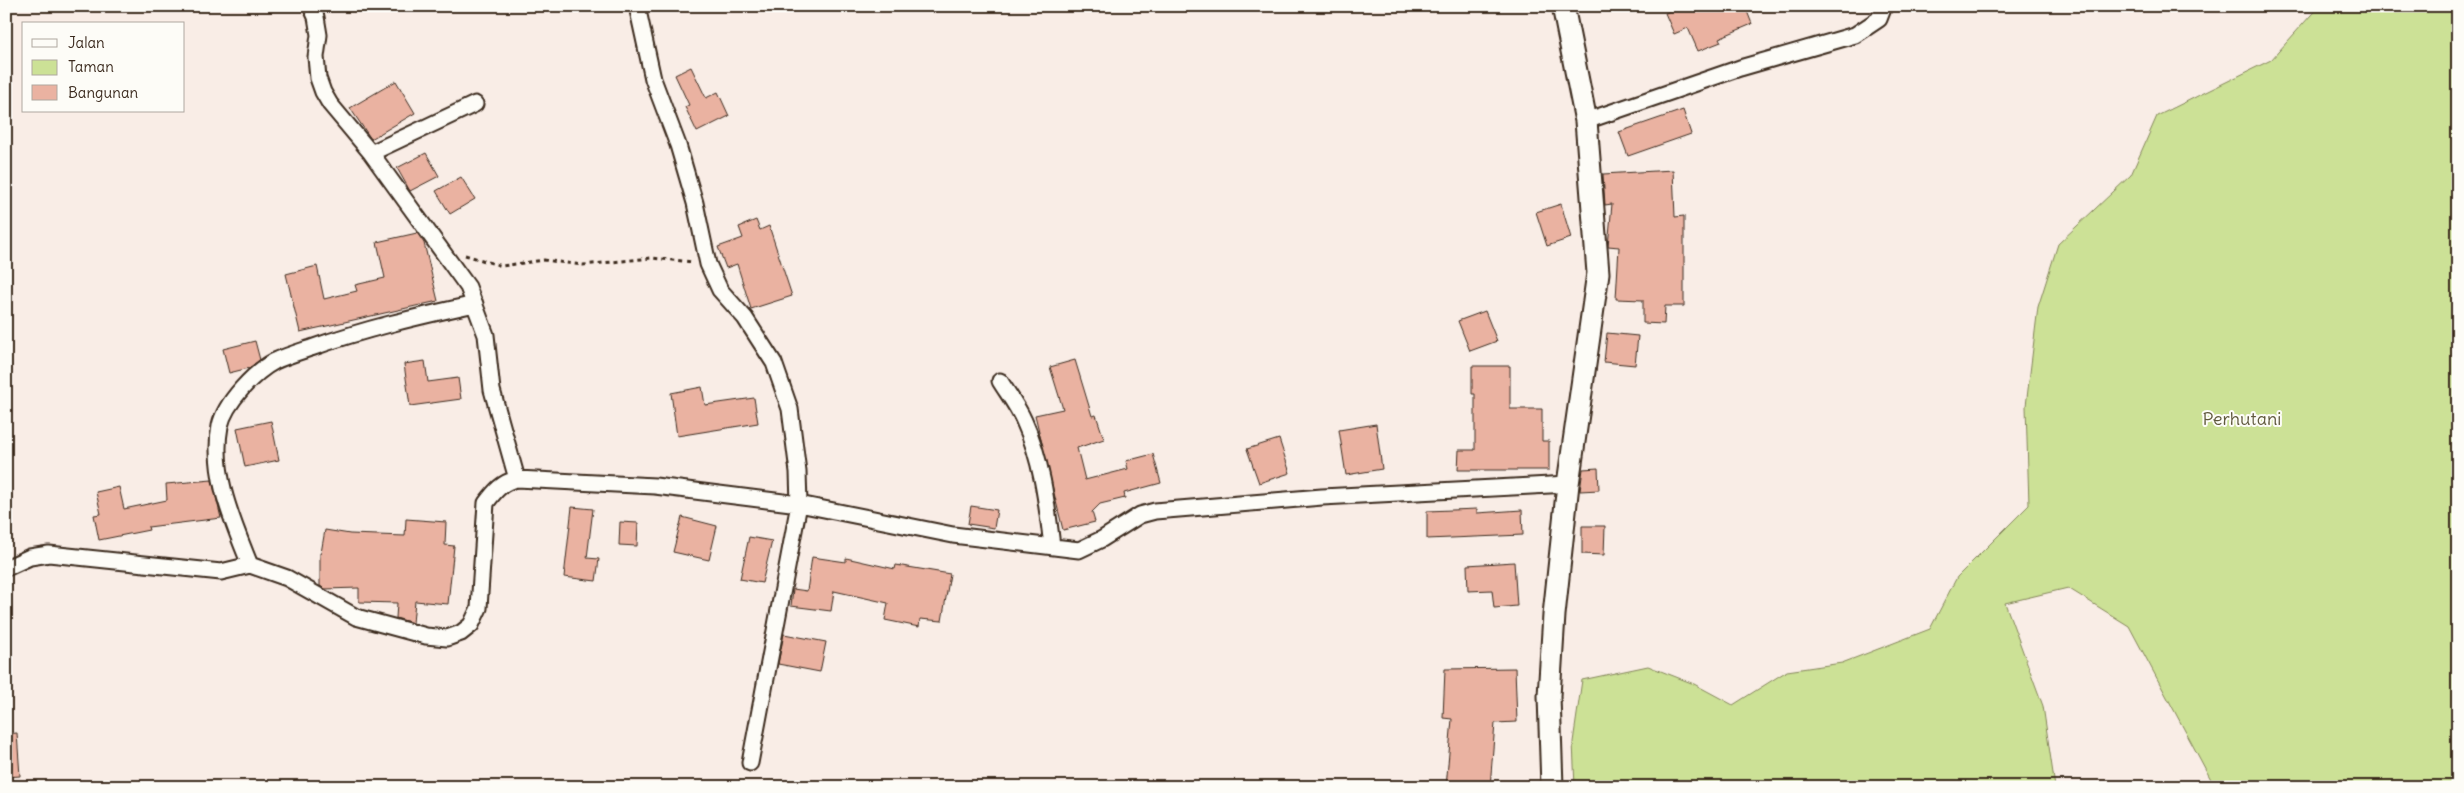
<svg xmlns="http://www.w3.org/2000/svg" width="2464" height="793" font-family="Delius,sans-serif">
<rect width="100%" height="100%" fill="#f9ede6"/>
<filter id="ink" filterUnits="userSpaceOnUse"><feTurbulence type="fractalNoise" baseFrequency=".02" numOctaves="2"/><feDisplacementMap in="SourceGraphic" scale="10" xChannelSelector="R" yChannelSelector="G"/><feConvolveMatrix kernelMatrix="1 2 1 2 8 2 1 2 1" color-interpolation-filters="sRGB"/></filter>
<g filter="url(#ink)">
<path fill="#cce196" stroke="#84865a" d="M2319,6h139v781h-243l-86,-161 -61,-38 -63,15 38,103 12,81h-480l-2,-45 9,-62 66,-14 46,18 39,21 54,-34 55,-8 88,-34 27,-52 72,-72 -3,-99 12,-99 20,-63 73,-69 26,-59 114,-56z"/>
<path fill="#eab2a1" stroke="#3b2a1e" d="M1682,6h63l7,18 -33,14 2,4 -23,9 -10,-23 -14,6 -9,-21z
M691,67l15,31 12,-6 11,24 -32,16 -12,-25 4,-2 -14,-30z
M396,81l19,32 -44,26 -21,-31z
M1683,110l8,24 -63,22 -9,-24z
M426,153l13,23 -29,15 -13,-23z
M1673,170l2,47 9,-1v90h-19l-1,18 -21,-1v-23l-27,-1 3,-52 -11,-1 4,-42 -7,1 -2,-31z
M461,177l14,22 -25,15 -14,-23z
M1561,204l10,34 -24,8 -11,-34z
M756,220l4,10 9,-4 23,70 -41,13 -14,-45 -11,4 -8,-21 25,-9 -4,-11z
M417,233l7,10 14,58 -138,31 -14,-58 31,-8 7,33 33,-8 -2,-6 30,-7 -8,-36z
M1485,311l12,30 -27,10 -12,-30z
M1607,333l31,3 -3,29 -31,-3z
M255,341l5,19 -11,8 -20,5 -6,-24z
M1075,360l17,56 4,-1 8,24 -27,9 8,32 43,-11 -2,-8 27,-7 8,29 -37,10 1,5 -25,6 -8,8 3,10 -32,8 -28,-115 28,-6 -13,-42z
M425,361l3,21 30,-4 3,21 -51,7 -6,-42z
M1472,366h38v43h32v32h7v29h-91l1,-20h16v-56h-3z
M702,387l3,18 49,-7 4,25 -81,13 -6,-43z
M271,421l8,39 -34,7 -8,-39z
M1376,424l6,45 -36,6 -7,-45z
M1279,439l11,34 -31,10 -12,-34z
M1598,468l1,22 -19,1 3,-22z
M212,480l9,38 -73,9 1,3 -50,10 -5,-25 7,-1 -5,-22 23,-5 5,22 43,-9 -1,-16z
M971,506l26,4 -3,18 -26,-4z
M572,507l21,2 -6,49 12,1 -3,22 -32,-4z
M1477,509v4l45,-3 1,25 -96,4v-28z
M682,517l35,9 -8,34 -36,-8z
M406,519l40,3 -1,23 9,1 -6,58 -33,-3 -2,22 -17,-5 1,-15 -38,-1v-14l-34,1 -5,-3v-33h1l4,-23 25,4 55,2z
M620,522l18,1 -1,23 -18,-1z
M1582,526h23l-1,29 -22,-1z
M749,537l23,4 -10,42 -22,-4z
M812,557l34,5v-4l49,11 1,-4 54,9 -8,47 -22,-2 -1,8 -34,-7 3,-17 -54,-12 -3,20 -40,-5 2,-17 14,2z
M1514,562l3,44 -23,2 -2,-18 -24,1 -1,-26z
M784,634l42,8 -6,30 -42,-8z
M1515,668l2,54 -22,1 -5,64h-44l6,-68 -9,-1 2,-49z
M17,733l3,43 -14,1v-43z"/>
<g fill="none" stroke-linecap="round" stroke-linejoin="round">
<g stroke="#3b2a1e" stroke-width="19">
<path id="street" d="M311,6l5,11 3,18 -3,22 2,21 5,14 7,12 41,49 97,134 18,48 6,55 25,89
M637,6l16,73 25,66 17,58 13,61 12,26 25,28 29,45 16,46 8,63 1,32 -49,259
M1586,121l154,-53 115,-33 24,-16 5,-13
M371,153l104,-49
M1000,381c8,13 18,26 24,40 18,39 23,84 28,125
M250,565c-17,-43 -39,-91 -30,-139 5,-23 34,-54 55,-65 11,-5 24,-9 36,-13 53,-19 109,-32 164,-44
M6,568l24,-11 19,-3 172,18 29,-7 37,13 69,39 70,19 21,2 14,-5 10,-8 8,-17 7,-105c9,-12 16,-21 31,-24l138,7 144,18 154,31 126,15 23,-11 38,-24 15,-4 167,-14 246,-13"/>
</g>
<g stroke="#3b2a1e" stroke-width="25">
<path id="secondary" d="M1552,787l-3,-91 5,-81 14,-131 30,-211 -12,-152 -23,-115"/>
</g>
<path stroke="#3b2a1e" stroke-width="3" stroke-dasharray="4 4" stroke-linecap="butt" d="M465,255l37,11 42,-6 39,5 68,-7 42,4"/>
<use href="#street" stroke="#fdfcf7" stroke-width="15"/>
<use href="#secondary" stroke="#fdfcf7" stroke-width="21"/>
</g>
</g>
<g text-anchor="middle" stroke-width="4" stroke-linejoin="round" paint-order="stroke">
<g font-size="18" fill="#5f583c" stroke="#fdfcf7">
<text x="2242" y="425">Perhutani</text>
</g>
</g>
<rect width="2464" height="793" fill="none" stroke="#fdfcf7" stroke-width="25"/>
<rect x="12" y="12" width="2439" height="768" fill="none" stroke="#3b2a1e" stroke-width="2" filter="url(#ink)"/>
<rect x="22" y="22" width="162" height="90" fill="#fdfcf7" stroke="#afa8a0"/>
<rect x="32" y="39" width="25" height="8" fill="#fdfcf7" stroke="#afa8a0"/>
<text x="68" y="48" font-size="15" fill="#3b2a1e">Jalan</text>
<rect x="32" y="60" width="25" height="15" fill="#cce196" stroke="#afa8a0"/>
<text x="68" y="72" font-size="15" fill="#3b2a1e">Taman</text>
<rect x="32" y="85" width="25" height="15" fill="#eab2a1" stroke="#afa8a0"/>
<text x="68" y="98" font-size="15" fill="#3b2a1e">Bangunan</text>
</svg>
